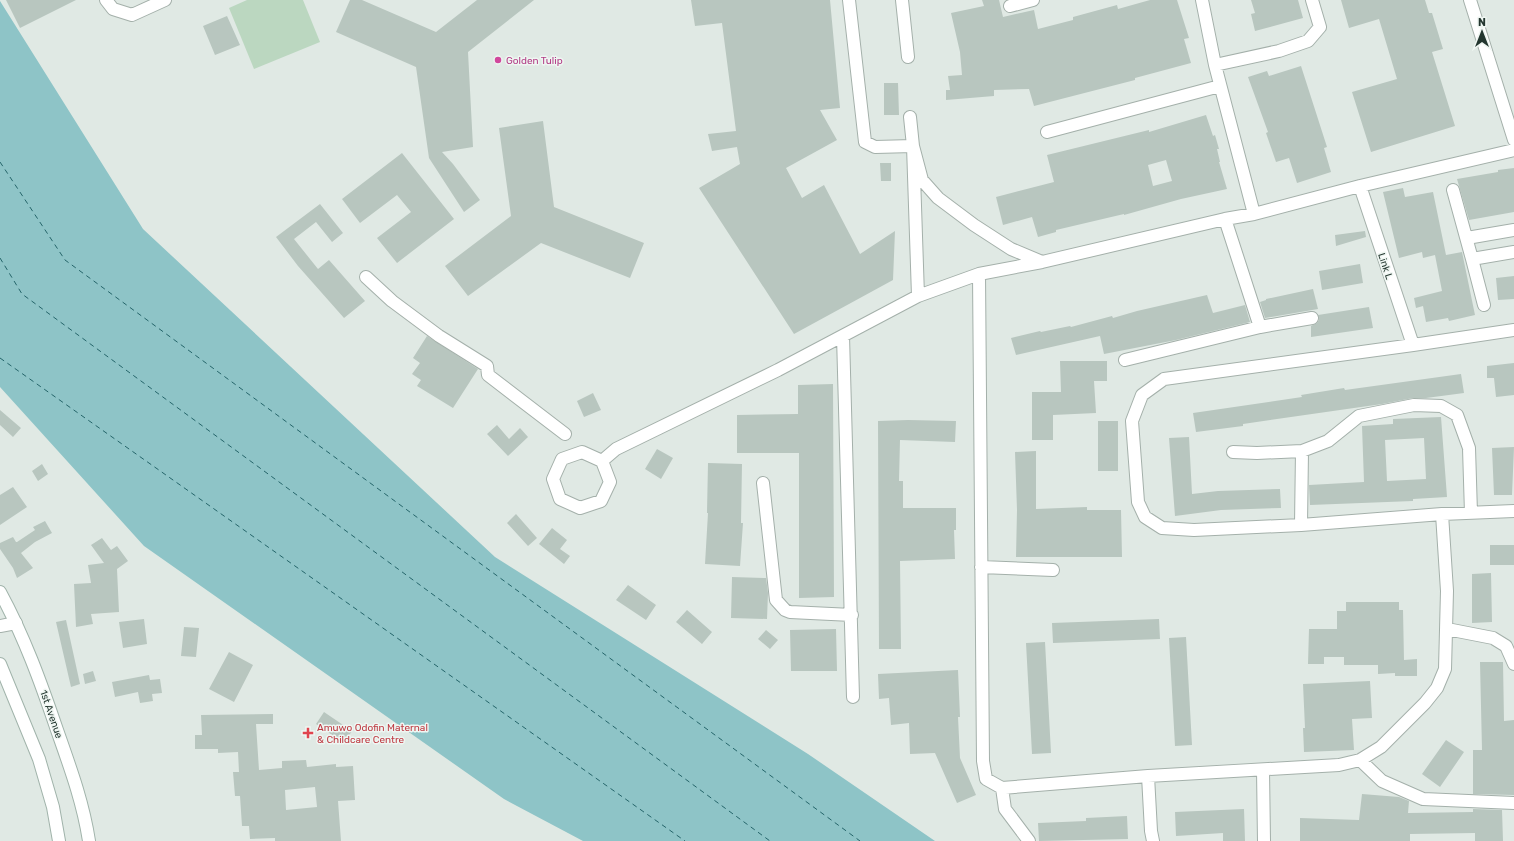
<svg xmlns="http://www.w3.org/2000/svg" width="1514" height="841" font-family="Rubik,sans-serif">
<rect width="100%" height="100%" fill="#e0e9e4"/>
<path fill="#bbd7c0" d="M247,0h56l17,42 -66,27 -25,-61z"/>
<path fill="#8ec4c7" d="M0,1l143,228 352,328 313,197 127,87h-352l-79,-42 -360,-253 -144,-159z"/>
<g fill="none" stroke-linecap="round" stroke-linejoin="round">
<path stroke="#25656a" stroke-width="1" stroke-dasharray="5 4" stroke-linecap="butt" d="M0,162l65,98 795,581
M0,258l22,36 748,547
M0,358l685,483"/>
</g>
<path fill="#b8c6bf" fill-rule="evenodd" d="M6,0h70l-56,28z
M350,0h12l74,32 41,-32h57l-66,52 5,95 -31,5 11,12 27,36 -16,12 -35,-54 -13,-91 -80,-35z
M691,0h139l10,108 -20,2 17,30 -51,28 16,30 22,-13 36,69 35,-23 -2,49 -99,54 -95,-146 41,-24 -3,-17 -25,4 -4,-17 28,-3 -14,-108 -27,3z
M982,0h17l4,17 31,-7 4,19 35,-9v-3l44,-12 1,4 32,-9h27l12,38 -5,1 7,24 -56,15v2l-101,26 -5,-17 -35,1v6l-48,4v-10h4l-2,-14 14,-1 -2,-23 -9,-39 33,-7z
M1251,0h47l5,18 -48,13 -4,-17 4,-1z
M1341,0h84l4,13h3l11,36 -11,3 23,74 -84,26 -19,-60 45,-13 -18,-60 -30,9z
M227,16l13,29 -25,10 -12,-29z
M1301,66l26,81 -3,1 7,24 -34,11 -8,-25 -13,4 -10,-29 2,-1 -20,-55 19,-6 2,5z
M884,83h14l1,32h-15z
M1206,115l7,21 2,-1 4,14h-2l3,13h-1l8,27 -46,10 -57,16v-1l-68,16v2l-18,5 -6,-20 -29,8 -7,-28 58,-15 -7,-27 102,-25v2zM1166,160l6,21 -19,5 -5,-21z
M543,121l11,86 90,36 -14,35 -89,-35 -73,53 -23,-30 66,-50 -12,-88z
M402,153l52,66 -57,44 -20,-25 34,-26 -14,-17 -37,28 -18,-24z
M880,163h11v18h-10z
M1514,168v44l-45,8 -12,-41 41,-7v-2z
M1403,188l2,9 28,-5 13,63 16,-3 13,63 -26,6 -1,-3 -22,4 -3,-16 -7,2 -2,-10 28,-7 -7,-36 -12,3 -1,-6 -23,6 -16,-66z
M320,204l23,29 -11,9 -16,-20 -22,17 24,30 11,-9 36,41 -21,17 -46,-52 -22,-29z
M1365,231l1,6 -30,9 -1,-11z
M1360,264l3,19 -41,7 -3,-19z
M1514,276v23l-16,1 -2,-22z
M1313,289l5,20 -53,9 -5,-16 6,-2v-1z
M1207,295l6,18 32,-8 5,17 -74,18 -72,14 -4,-18 -84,19 -5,-17 29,-7 1,1 29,-6 1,1 41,-11 1,2 24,-7z
M1369,307l4,21 -62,9v-11l6,-3 2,-3 -1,-5z
M427,336l51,33 -25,39 -36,-22 4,-6 -9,-6 8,-11 -7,-5z
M1060,361h47v20h-13l2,32 -43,2v25h-21v-48h29z
M1514,363v32l-18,2 -2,-19h-7v-12z
M1461,374l3,19 -38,5h-13l-31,6 -139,20v2l-47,6 -3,-19 109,-16 -1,-2 43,-7 1,2z
M833,384l1,213 -35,1v-145h-62v-38l61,-1v-29z
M593,393l8,17 -17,7 -7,-16z
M0,410l21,18 -8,9 -13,-12z
M1441,417l6,80 -34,2v2l-103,4 -1,-20 55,-3 -2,-56 31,-2v-5zM1424,438l2,41 -39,2 -2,-41z
M908,420l48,1 -1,21 -55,-2 -1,41h4v27h53v22h-2l1,29 -55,2 1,88h-22l-1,-228z
M1098,421h20v50h-20z
M497,425l12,14 11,-11 8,9 -20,19 -21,-22z
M1189,437l3,57 26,-3 62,-2 1,19 -60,2 -46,6 -6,-78z
M1514,447l-2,48h-18l-2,-47z
M657,449l16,9 -12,21 -16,-10z
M1036,451v58l51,-2v3h34l1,47h-106l1,-47 -2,-58z
M708,463l34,1 -1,59h2l-3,43 -35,-2 3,-51h-1z
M42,464l6,10 -10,7 -6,-10z
M13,487l14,20 -27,18v-30z
M516,514l21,24 -9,8 -21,-23z
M45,521l7,12 -17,9 -14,11 12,15 -16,10 -4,-10 -13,-19v-6l13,-6 3,5h1l18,-12 -2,-3z
M552,528l15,12 -7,9 10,7 -6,8 -25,-20z
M102,538l9,12 6,-4 11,15 -11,8 2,43 -28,2 2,10 -17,3 -2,-43 17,-1 -3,-18 16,-2 -13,-18z
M1490,545h24v20h-24z
M1491,573l1,49 -20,1v-49z
M732,577l34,1 2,15 -1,26 -36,-1z
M628,585l28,20 -10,15 -30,-20z
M1346,602h53v8h4l1,50 13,-1v17h-22v-3l-17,1v-9h-34v-8h-20v7h-16l1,-35h28v-18h9z
M687,610l25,22 -10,12 -26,-22z
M144,619l3,25 -24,4 -4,-26z
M1159,619l1,20 -107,4 -1,-20z
M66,620l14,64 -9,3 -15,-65z
M184,627l15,1 -3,29 -15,-1z
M836,629l1,42h-46l-1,-41z
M766,630l12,10 -8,9 -12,-10z
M1186,637l6,108 -17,1 -6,-108z
M1045,642l6,111 -19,1 -6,-111z
M229,652l24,13 -19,37 -25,-13z
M1480,662h23l1,59 10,-1v75l-41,-1v-44h9z
M958,670l2,47h-2l2,41 16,37 -19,8 -22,-50 -25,1 -1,-31 -18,2 -2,-27 -10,1 -1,-25z
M93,671l3,10 -11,3 -2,-10z
M149,675l1,5 10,-1 2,14 -10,1 1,7 -13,2 -2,-11 -23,5 -3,-15z
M1370,681l2,37 -20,1 2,31 -50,2 -1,-24h2l-2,-44z
M324,712l28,19 -7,10h-4l-25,-17z
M273,714v10h-17l3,46 23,-2v-7l24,-1 1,7 29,-3v3l17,-1 2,34 -17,1 3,40h-66v-3l-25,1 -1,-13h-7l-2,-30h-5l-2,-24h6l-1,-20 -20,1v-4h-23v-14h7l-1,-20zM315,787l2,20 -31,3 -1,-20z
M1446,740l18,12 -24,35 -18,-13z
M1362,794l37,3 10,4 -1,12 65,-1v-3l29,1 1,31h-28v-8l-65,1v7h-110v-23l59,2z
M1244,809l1,32h-22v-8l-47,3 -1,-24z
M1127,816l1,23 -89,2 -1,-18 48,-2v-3z"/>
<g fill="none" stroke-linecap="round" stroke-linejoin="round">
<g stroke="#a4b0aa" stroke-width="14">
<path id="minor" d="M106,0l7,9 19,6 33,-15
M849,0l16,142 10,5 38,-1 9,34 16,18 36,27 37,24 31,13
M902,0l6,57
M1202,0l13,65 39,149
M1470,0l44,140
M1010,6l23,-6
M1215,65l64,-14 29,-10 12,-14 -8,-27
M910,117l3,29 5,150
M1047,132l173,-46
M1360,186l53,159
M1453,190l19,69 12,46
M1225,219l35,108
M1467,238l47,-8
M1472,259l42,-7
M979,274l4,487 3,18 16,9 146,-12 191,-11 21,-5 21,-13 44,-44 12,-15 8,-19 2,-78 -5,-77
M366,277l26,24 47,35 48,30 1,9 77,59
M1514,330l-101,15 -249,34 -22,16 -10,26 6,81 7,15 17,11 32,2 107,-5 141,-11 72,-3
M843,336l10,361
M1125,360l135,-33 52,-9
M582,452l20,9 8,21 -9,19 -21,7 -20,-9 -7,-20 9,-20z
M1233,452l24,1 45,-2 26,-10 31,-25 55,-11 27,1 16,9 12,33 2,65
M602,461l14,-12 162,-79 140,-74 61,-22 63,-12 183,-43 29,-5 106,-28 154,-36
M763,483l13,117 9,10 5,2 62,3
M1301,525l1,-74
M981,567l72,3
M1447,629l46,9 13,8 8,18
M1360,760l22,21 41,18 91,4
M1263,770l1,71
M1148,776l3,55 2,10
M1002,788l3,21 24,32"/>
</g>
<g stroke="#a4b0aa" stroke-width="14">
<path id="tertiary" d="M0,626l16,-3"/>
</g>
<g stroke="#a0b3aa" stroke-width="14">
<path id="secondary" d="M0,592c24,44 41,91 57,138 13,37 26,72 32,111
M0,664l39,95 14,48 6,34"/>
</g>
<use href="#minor" stroke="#fff" stroke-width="12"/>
<use href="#tertiary" stroke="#fff" stroke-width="12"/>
<use href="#secondary" stroke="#fff" stroke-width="12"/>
</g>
<circle fill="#d1479c" stroke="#eff6f2" stroke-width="1.5" cx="498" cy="60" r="4"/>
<path fill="#e0444e" stroke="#eff6f2" stroke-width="1.5" d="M306 727h4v4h4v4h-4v4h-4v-4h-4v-4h4z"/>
<g text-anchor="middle" stroke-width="3" stroke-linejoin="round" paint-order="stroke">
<g font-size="10" fill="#b23c85" stroke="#eff6f2" text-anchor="start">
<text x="506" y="64">Golden Tulip</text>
</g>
<g font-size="10" fill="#23362f" stroke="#eff6f2">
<text transform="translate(1386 266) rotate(72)" y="4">Link L</text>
<text transform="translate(52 714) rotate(71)" y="4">1st Avenue</text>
</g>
<g font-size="10" fill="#be3a42" stroke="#eff6f2" text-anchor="start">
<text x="317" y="731">Amuwo Odofin Maternal<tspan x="317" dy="12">&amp; Childcare Centre</tspan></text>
</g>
</g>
<g transform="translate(1482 32)" stroke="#eff6f2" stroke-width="3" paint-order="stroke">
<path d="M0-3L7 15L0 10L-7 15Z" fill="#23362f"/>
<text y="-6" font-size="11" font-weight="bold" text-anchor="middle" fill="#23362f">N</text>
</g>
</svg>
